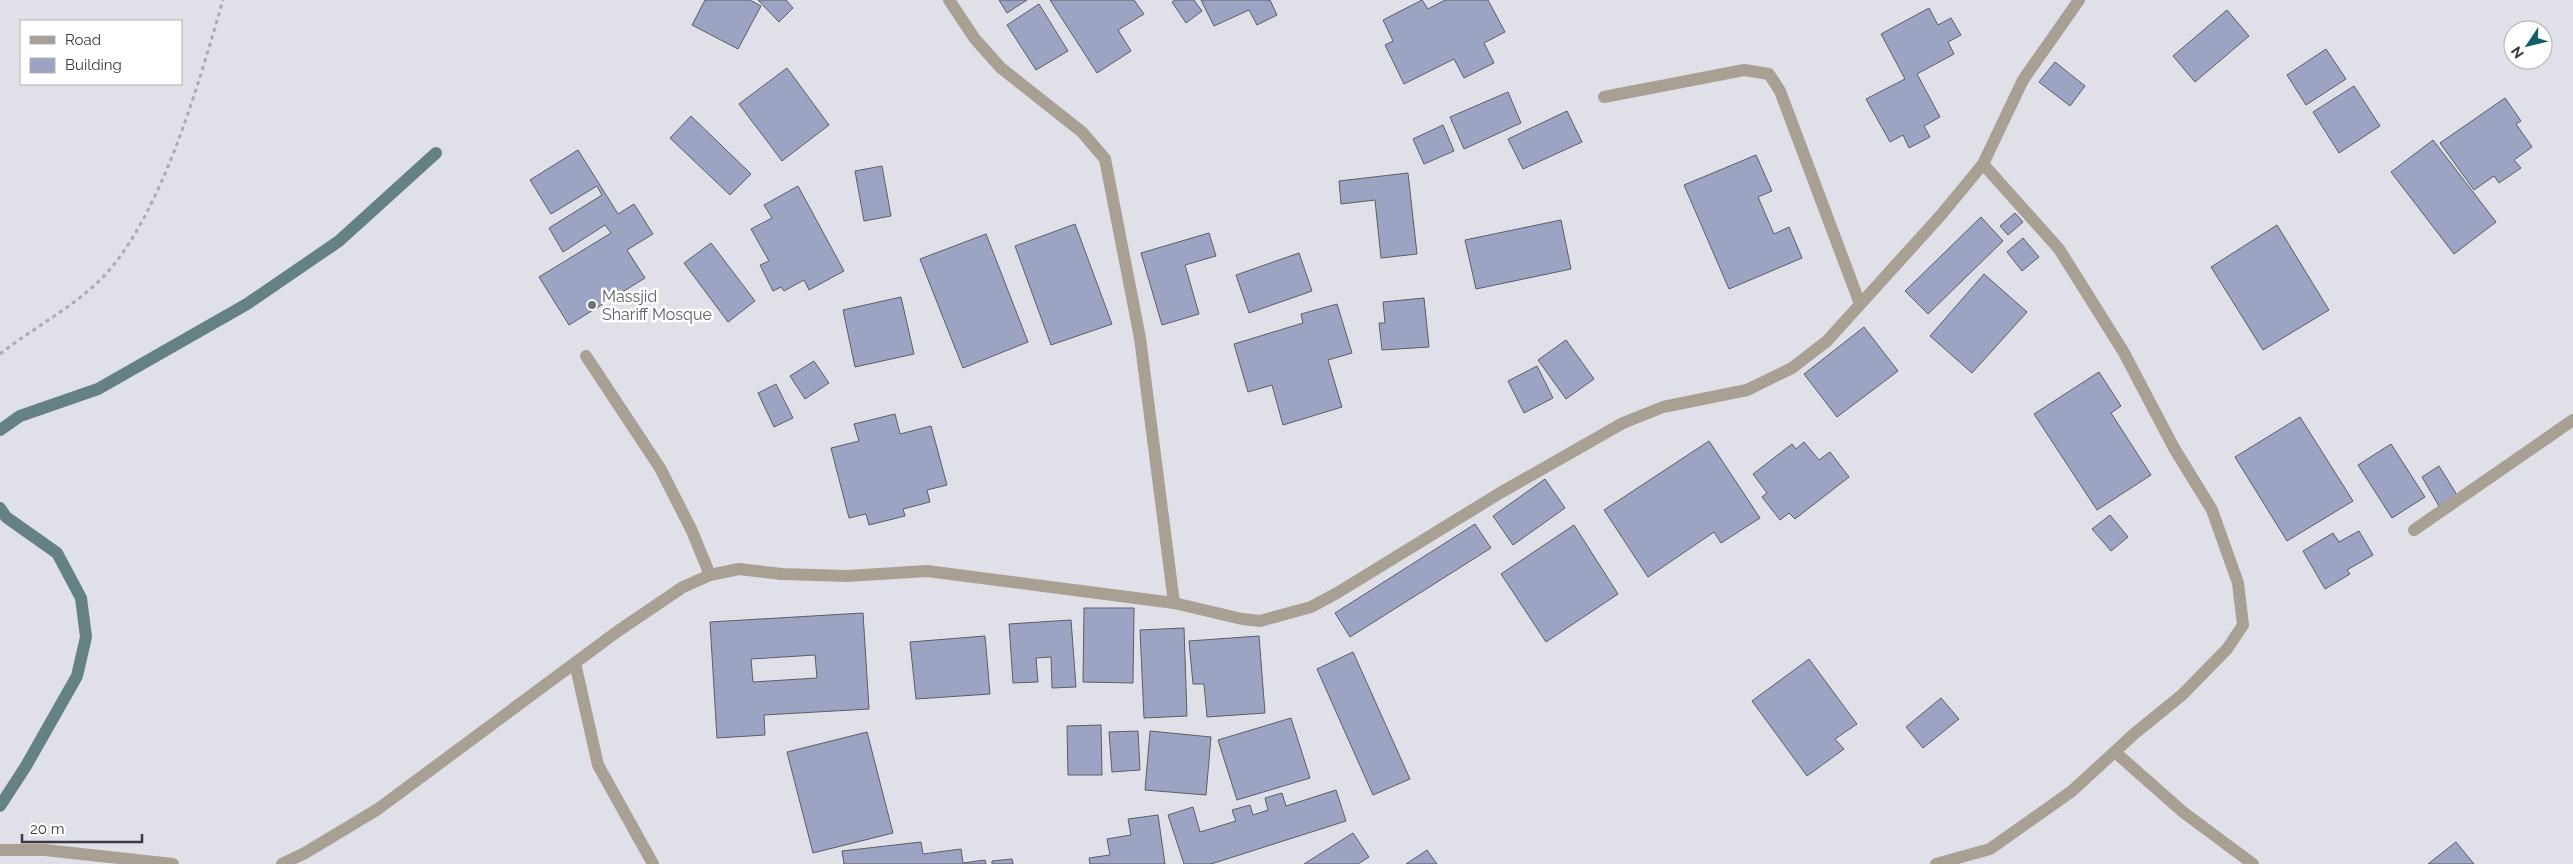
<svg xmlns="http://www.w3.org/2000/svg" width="2573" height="864" font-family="Raleway,sans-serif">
<rect width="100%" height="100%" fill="#dfe0e8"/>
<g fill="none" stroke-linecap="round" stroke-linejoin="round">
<path stroke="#648283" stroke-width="12" d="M0,430l20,-14 78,-27 149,-85 92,-63 97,-88
M0,508l6,9 51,36 24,45 5,39 -9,39 -51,90 -26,40"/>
</g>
<path fill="#9da3c2" stroke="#5c5e64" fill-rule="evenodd" d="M705,0h45l11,6 -23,43 -46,-24z
M758,0h28l7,8 -14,14z
M999,0h28l-20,13z
M1050,0h84l10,14 -26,16 13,21 -34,22z
M1175,0h19l8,11 -16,12 -14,-21z
M1201,0h69l7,15 -20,10 -8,-15 -35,16z
M1422,0l6,9 17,-9h43l17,32 -21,11 10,20 -30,15 -10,-19 -50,25 -19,-39 8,-4 -10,-21z
M1039,4l29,47 -32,19 -29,-45z
M1929,8l9,17 13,-7 10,17 -13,7 6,12 -37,20 23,43 -16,9 6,11 -21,11 -6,-13 -13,7 -24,-43 39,-20 -24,-45z
M2227,10l22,26 -54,46 -22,-26z
M2326,49l20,30 -40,26 -19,-30z
M2055,62l30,24 -15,20 -31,-24z
M787,68l42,57 -47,36 -43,-57z
M2354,86l26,40 -41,27 -26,-41z
M1508,92l13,31 -57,26 -14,-32z
M2505,98l16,23 -5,3 16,23 -18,13 7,8 -22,15 -5,-7 -20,14 -34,-47z
M1567,111l15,31 -59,27 -15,-30z
M691,116l60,58 -21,21 -60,-57z
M1443,125l11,26 -30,13 -11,-25z
M2433,140l63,82 -42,32 -63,-82z
M578,150l40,64 16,-10 19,30 -26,16 18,28 -76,47 -30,-48 72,-44 -6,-8 -42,27 -14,-24 53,-33 -5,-9 -46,28 -21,-34z
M1756,155l16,36 -14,6 16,37 15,-7 13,31 -73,31 -45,-104z
M882,166l9,50 -27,5 -9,-50z
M1408,173l9,81 -36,4 -6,-58 -34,4 -2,-23z
M798,186l46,85 -35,19 -5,-10 -20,11 -3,-4 -8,4 -13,-26 9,-4 -18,-32 21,-11 -8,-13z
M2015,213l8,9 -15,13 -8,-9z
M1981,217l22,24 -75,73 -23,-23z
M1561,220l10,49 -95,20 -11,-49z
M1075,224l37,100 -61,21 -36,-99z
M2277,225l52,85 -66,40 -52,-83z
M1209,233l7,23 -31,9 14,49 -37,11 -21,-72z
M986,234l42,108 -65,26 -43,-109z
M2023,238l16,19 -17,14 -15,-19z
M711,243l44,58 -27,21 -44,-59z
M1299,253l13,38 -63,22 -13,-38z
M1984,274l43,38 -55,61 -42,-37z
M901,297l13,57 -59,13 -12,-57z
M1424,298l5,49 -47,3 -3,-27h6l-2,-21z
M1337,304l15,49 -24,7 14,47 -59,18 -11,-40 -24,7 -14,-48 69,-21 -2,-9z
M1864,327l34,44 -61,46 -33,-43z
M1566,340l28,39 -28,20 -28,-39z
M814,361l15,22 -24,16 -15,-23z
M1537,366l16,32 -29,15 -16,-32z
M2099,372l22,34 -10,7 40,62 -54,35 -63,-96z
M776,384l17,34 -19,9 -16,-34z
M895,414l5,20 31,-8 16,59 -20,5 3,12 -27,7 2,7 -36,9 -3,-11 -17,4 -18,-70 28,-7 -5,-17z
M2300,417l53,84 -66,40 -52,-84z
M1709,441l51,77 -39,25 -7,-11 -66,45 -44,-67z
M1804,442l15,18 11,-8 19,25 -54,42 -6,-6 -9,7 -18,-23 5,-4 -14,-19 39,-30 4,5z
M2391,444l34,53 -33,21 -34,-53z
M2439,466l18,29 -18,11 -17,-29z
M1545,479l20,29 -52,37 -20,-29z
M2110,515l18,22 -17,14 -19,-22z
M1475,524l16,24 -141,89 -15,-24z
M1574,525l44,69 -72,48 -45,-68z
M2359,531l14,24 -26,15 3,4 -25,15 -22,-38 30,-18 6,9z
M1084,608h50l-1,75 -50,-1z
M863,613l6,96 -105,6 1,20 -48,3 -7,-116zM815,655l2,23 -64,4 -2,-23z
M1071,620l5,67 -24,1 -1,-31 -15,1 2,24 -25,1 -4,-59z
M1184,628l3,88 -43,2 -4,-88z
M985,636l5,58 -74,5 -6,-57z
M1259,636l6,77 -58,4 -3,-33h-11l-4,-43z
M1353,652l57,127 -37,16 -56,-126z
M1809,659l48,65 -22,15 9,10 -37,27 -55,-75z
M1941,698l18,21 -36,29 -17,-21z
M1291,718l19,60 -73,22 -19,-60z
M1101,725l1,50h-34l-1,-49z
M1138,731l2,39 -28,2 -3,-40z
M1150,731l61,6 -5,58 -61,-5z
M867,732l26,101 -80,20 -26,-101z
M1336,790l10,31 -135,43h-27l-16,-49 25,-8 7,25 36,-11 -4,-11 18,-5 3,10 15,-5 -3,-12 17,-5 4,13z
M1158,815l7,49h-75l-1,-6 21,-3 -3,-16 24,-4 -3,-16z
M1353,833l16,24 -11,7h-54z
M921,842l2,12 38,-5 2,14 22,-3 1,4h-142l-2,-13z
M2456,842l18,22h-46z
M1427,850l10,14h-31z
M1012,859l1,5h-21v-3z"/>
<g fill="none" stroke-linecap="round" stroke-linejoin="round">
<path stroke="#aaabb2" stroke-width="3" stroke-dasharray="4 4" stroke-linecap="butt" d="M0,354c34,-27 73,-46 103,-77 59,-62 96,-195 120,-277"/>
<path stroke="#a9a094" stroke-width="12" d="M949,0l26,39 26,29 81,64 23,27 35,179 34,265
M1604,97l140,-27 25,4 11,17 80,213
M586,356l74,112 32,63 18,44
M2414,530l159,-110
M575,663l23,102 55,99
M2115,752l68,60 70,52
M0,850h45l128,14
M282,864l23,-11 73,-44 240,-178 65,-44 27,-12 29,-6 43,5 65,2 80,-5 247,32 68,16 18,2 51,-14 26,-14 163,-100 123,-70 40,-16 84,-17 45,-22 35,-27 114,-126 42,-51 40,-84 56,-80
M1936,864l54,-15 82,-58 62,-57 48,-39 45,-46 16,-24 -5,-42 -26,-73 -38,-62 -51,-97 -64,-102 -76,-85"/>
</g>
<circle fill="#6b7280" stroke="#fff" stroke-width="2" cx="592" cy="305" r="5"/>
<g text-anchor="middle" stroke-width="5" stroke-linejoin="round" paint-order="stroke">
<g font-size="16" fill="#5b616d" stroke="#fff" text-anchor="start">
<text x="602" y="302">Massjid<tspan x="602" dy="18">Shariff Mosque</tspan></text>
</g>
</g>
<rect x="20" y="20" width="162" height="65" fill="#ffffff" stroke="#b0b1b2"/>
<rect x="30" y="36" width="25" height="8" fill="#a9a094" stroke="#b0b1b2"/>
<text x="65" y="45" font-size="15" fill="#3a3b3e">Road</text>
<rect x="30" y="58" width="25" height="15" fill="#9da3c2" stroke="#b0b1b2"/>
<text x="65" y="70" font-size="15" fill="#3a3b3e">Building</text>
<g transform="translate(2528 45) rotate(235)"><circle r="24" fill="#ffffff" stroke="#b0b1b2"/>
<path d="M0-4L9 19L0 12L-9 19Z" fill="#116169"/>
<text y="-8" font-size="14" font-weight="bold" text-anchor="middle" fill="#3a3b3e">N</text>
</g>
<path d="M22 834v8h120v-8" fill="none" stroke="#3a3b3e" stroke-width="2.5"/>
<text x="30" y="834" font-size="15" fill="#3a3b3e" stroke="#ffffff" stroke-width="4" paint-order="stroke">20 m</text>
</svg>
